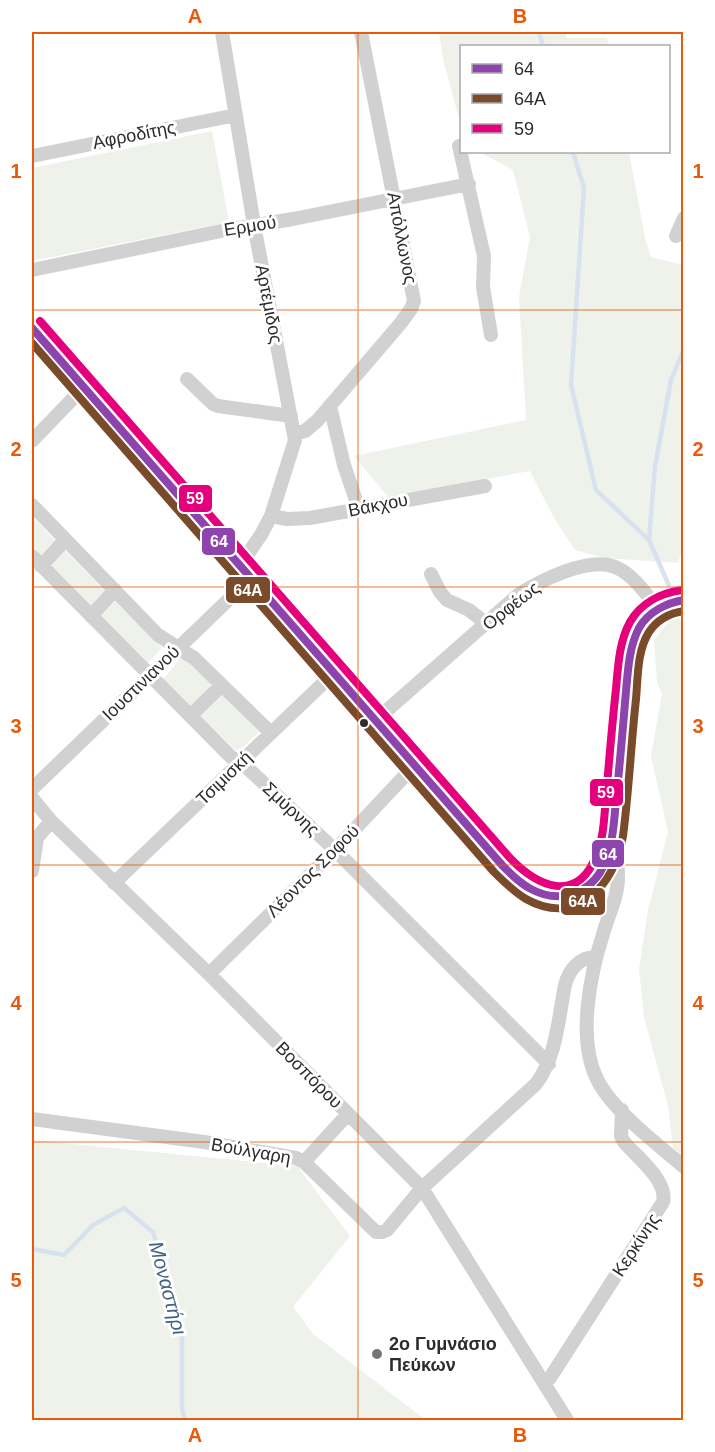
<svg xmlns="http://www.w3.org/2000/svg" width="715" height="1452" font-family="Arial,sans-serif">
<rect width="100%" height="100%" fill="#fff"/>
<path fill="#eef2eb" d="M439,32h126l2,6h40l2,8h-147l-1,80 -18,-67z
M212,131l17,91 -197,39v-93z
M480,152h149l16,86 6,19 32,8 1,168 -2,7 2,3v101l-6,19 -73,-5 -30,-8 -21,-32 -24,-47 -142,26 -34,-41 172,-36 -7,-123 11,-60 -17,-67z
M32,516l23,24 -14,15 -9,-10z
M65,550l40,41 -14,15 -40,-41z
M115,601l47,47 -15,16 -47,-48z
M674,618h9v541l-10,-11 -5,-42 -24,-89 -5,-48 9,-59 20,-78 -17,-76 11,-62 -5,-12 -3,-42 12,-15z
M180,658h3l29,27 -22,23 -27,-28z
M221,694l38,38 -21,20 -39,-36z
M32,1140l265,26 53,70 -57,71 20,27 113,86h-394z"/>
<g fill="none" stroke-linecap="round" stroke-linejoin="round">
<path stroke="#d8e2ee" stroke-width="4.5" d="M539,32l4,14
M573,152l11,36 -13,197 25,105 53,50
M674,597l-25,-57 6,-74 16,-86 13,-31
M678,605l6,13
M32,1249l32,6 29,-30 31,-17 29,24 29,101v75l3,12"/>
<path stroke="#d1d1d1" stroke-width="14" d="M222,32l32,193 41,215 -24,76 -9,17 -22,33
M459,146l25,110 -1,31 8,48
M32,156l204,-41
M676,236l8,-18
M32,270l199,-41 62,-10 176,-35
M187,379l26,25 5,2 73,10
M330,406l14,59 15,44
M294,434l11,-3 12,-10 83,-97 11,-15 3,-8 -53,-269
M32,441l52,-54
M32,505l126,130 36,23 77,75
M271,516l16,3 23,-1 175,-32
M32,556l199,201 10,5 94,88 214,214
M41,566l24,-26
M431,574l9,18 7,8 22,10 18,14
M91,616l24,-26
M190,716l32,-31
M376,720l142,-125c22,-14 70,-39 97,-28 18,7 31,27 43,42
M32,789l219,-211
M32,798l19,23 158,153 213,214 145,232
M608,852c7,7 11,15 10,25 0,20 -10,39 -15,57 -13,41 -26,105 -6,145 14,30 61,66 87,88
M32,871l5,-33 14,-17
M114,883l221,-211
M209,974l126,-124 80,-85
M32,1119l172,23 92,16 8,4 72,70h6l5,-2 35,-42 114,-104c21,-29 22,-64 29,-99 4,-15 14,-28 31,-28
M304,1162l44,-48
M550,1378l113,-176c5,-21 -26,-45 -39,-60l-3,-6 1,-26"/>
<path stroke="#cacaca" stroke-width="18" d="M32,328l344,392 126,145c18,19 38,37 67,30 15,-4 27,-14 34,-28 10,-19 11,-45 13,-67 4,-36 6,-73 10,-109 2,-21 3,-44 13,-63 9,-16 27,-26 45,-28"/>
<g stroke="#fff" stroke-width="12">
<path id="bus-1" d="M32,328l470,537c17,18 36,34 63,31 17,-3 31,-14 38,-29 10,-21 11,-45 13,-67 4,-37 7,-73 10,-109 2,-21 3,-44 13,-63 9,-16 27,-25 45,-28"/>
</g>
<g stroke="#fff" stroke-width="12">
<path id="bus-2" d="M32,343l462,529c10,10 20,20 32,27 52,29 89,-15 97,-63 6,-46 8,-92 13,-137 2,-22 1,-48 13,-67 8,-12 21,-19 35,-21"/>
</g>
<g stroke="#fff" stroke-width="12">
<path id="bus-3" d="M40,321l470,537c27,28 67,47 86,-2 8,-18 8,-39 10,-58 3,-37 6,-73 10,-109 2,-22 3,-47 14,-67 11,-19 31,-29 52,-32"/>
</g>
<use href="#bus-1" stroke="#8e44ad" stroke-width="8"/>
<use href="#bus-2" stroke="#7a4b2a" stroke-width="8"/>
<use href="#bus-3" stroke="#e5007d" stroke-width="8"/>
</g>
<path fill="none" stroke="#e8590c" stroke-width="1.5" stroke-opacity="0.55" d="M358,32v1388M32,310h652M32,587h652M32,865h652M32,1142h652"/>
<circle fill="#2c2c2c" stroke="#fff" stroke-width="2" cx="364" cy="723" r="5"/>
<circle fill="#767676" stroke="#fff" stroke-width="2" cx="377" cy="1354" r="6"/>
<g text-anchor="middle" stroke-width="6" stroke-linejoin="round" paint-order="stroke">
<g font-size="18" fill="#2c2c2c" stroke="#fff">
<text transform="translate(134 135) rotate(-11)" y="6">Αφροδίτης</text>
<text transform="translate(250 226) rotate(-9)" y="6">Ερμού</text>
<text transform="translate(402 238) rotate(79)" y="6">Απόλλωνος</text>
<text transform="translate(269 304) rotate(79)" y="6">Αρτέμιδος</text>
<text transform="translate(378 505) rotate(-11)" y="6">Βάκχου</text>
<text transform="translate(511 606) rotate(-38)" y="6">Ορφέως</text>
<text transform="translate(141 683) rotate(-44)" y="6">Ιουστινιανού</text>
<text transform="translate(224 778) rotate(-44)" y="6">Τσιμισκή</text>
<text transform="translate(291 809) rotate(43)" y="6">Σμύρνης</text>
<text transform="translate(313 871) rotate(-45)" y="6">Λέοντος Σοφού</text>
<text transform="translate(309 1075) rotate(45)" y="6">Βοσπόρου</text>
<text transform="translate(251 1151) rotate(10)" y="6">Βούλγαρη</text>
<text transform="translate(636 1245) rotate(-57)" y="6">Κερκίνης</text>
</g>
<g font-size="18" font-weight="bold" fill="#2c2c2c" stroke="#fff" text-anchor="start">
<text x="389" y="1350">2ο Γυμνάσιο<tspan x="389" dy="21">Πεύκων</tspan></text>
</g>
<g font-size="20" font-style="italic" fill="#426286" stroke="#fff">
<text transform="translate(168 1288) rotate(75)" y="7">Μοναστήρι</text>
</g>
</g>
<g stroke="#fff" stroke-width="2">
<rect x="178" y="484" width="35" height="29" rx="6" fill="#e5007d"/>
<rect x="201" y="527" width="35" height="29" rx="6" fill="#8e44ad"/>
<rect x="225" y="576" width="46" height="28" rx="6" fill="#7a4b2a"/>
<rect x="589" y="778" width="35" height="29" rx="6" fill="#e5007d"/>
<rect x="591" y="839" width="34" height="29" rx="6" fill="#8e44ad"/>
<rect x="560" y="887" width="46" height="29" rx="6" fill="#7a4b2a"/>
</g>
<g font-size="16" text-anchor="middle" font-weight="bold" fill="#fff">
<text x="195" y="504">59</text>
<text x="219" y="547">64</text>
<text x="248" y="596">64Α</text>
<text x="606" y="798">59</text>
<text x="608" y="860">64</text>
<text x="583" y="907">64Α</text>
</g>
<rect width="715" height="1452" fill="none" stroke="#ffffff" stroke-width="66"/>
<rect x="460" y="45" width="210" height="108" fill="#ffffff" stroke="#ababab" stroke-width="1.5"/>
<rect x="472" y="64" width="30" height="9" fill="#8e44ad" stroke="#ababab" stroke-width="1.5"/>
<text x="514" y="75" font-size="18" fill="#2c2c2c">64</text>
<rect x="472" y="94" width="30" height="9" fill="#7a4b2a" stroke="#ababab" stroke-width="1.5"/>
<text x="514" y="105" font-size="18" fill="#2c2c2c">64Α</text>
<rect x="472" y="124" width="30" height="9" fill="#e5007d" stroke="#ababab" stroke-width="1.5"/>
<text x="514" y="135" font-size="18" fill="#2c2c2c">59</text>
<rect x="33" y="33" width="649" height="1386" fill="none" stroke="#e8590c" stroke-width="2"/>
<g font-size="20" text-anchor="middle" font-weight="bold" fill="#e8590c">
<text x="195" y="23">A</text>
<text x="520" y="23">B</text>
<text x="16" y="178">1</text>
<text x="698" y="178">1</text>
<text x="16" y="456">2</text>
<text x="698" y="456">2</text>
<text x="16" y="733">3</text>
<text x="698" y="733">3</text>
<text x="16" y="1010">4</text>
<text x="698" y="1010">4</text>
<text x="16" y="1287">5</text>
<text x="698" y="1287">5</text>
<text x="195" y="1442">A</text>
<text x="520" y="1442">B</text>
</g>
</svg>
